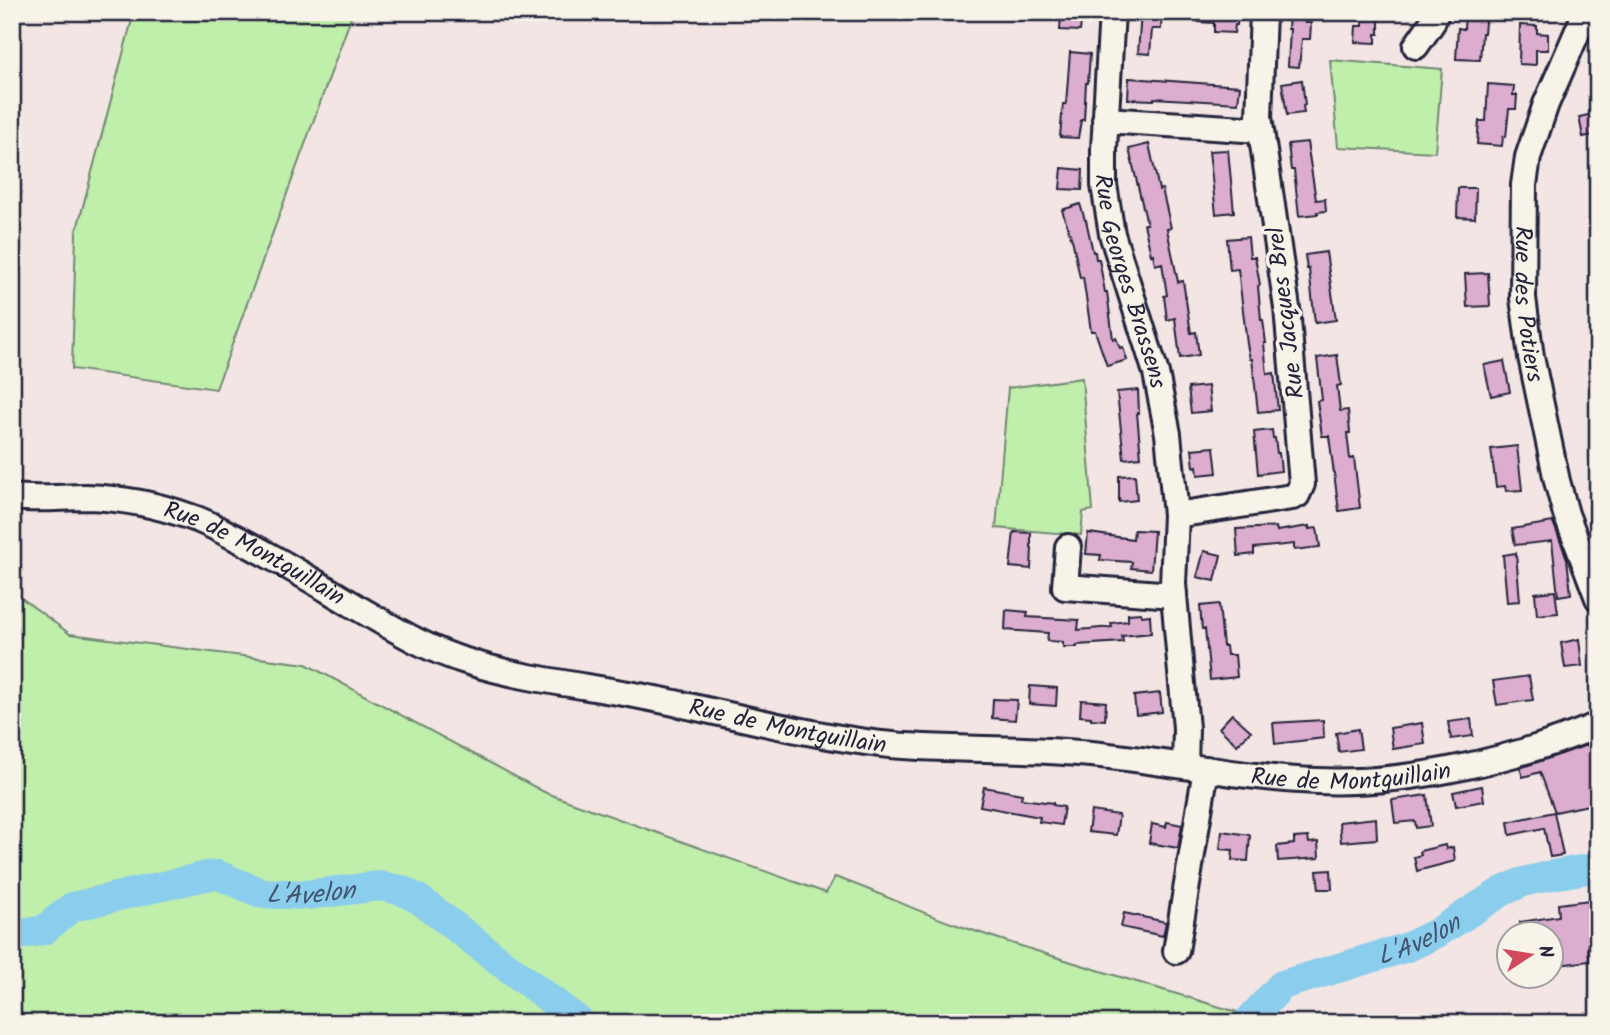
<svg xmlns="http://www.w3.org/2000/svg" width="1610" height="1035" font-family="Kalam,sans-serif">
<rect width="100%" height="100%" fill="#f2e5e3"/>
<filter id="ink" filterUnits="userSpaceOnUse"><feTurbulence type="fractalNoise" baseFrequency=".0143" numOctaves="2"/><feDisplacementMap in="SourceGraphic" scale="14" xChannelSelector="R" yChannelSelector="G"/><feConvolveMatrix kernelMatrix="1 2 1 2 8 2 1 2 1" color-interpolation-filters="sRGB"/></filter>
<g filter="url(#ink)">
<path fill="#c0eeab" stroke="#718873" stroke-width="2" d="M134,12h219l-137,377 -144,-20 4,-136z
M1330,60l112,9 -7,83 -97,-5z
M1082,378l11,132 -10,2 -2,23 -85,-7 12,-140z
M12,591l58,43 236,30 240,129 280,100 9,-16c41,14 79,33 119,47 105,36 213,67 320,99h-1262z"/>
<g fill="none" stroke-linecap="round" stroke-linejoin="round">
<g stroke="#8bcdec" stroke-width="30">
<path id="s1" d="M12,936l32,-6 28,-23 134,-31 12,-1 43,18 46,2 72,-9 22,4 19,10 161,123"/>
<path id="s2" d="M1247,1023l35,-38 126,-38 29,-14 64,-41 22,-10 30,-7 45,-8"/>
</g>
</g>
<path fill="#dcadcf" stroke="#22223b" stroke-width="2" d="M1068,12h14l-2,19 -20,-1 1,-17 7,1z
M1141,12l21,1 -1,16h-9l-2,25 -12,-1z
M1199,12h39l-1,13h-2l-1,8 -20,-1v-9l-15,-1z
M1465,12h21l-2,21h-2l-2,27 -24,-1 2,-31 6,1z
M1289,13l16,1v9h6l-1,16h-8l-3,28 -11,-1 2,-37h-2z
M1363,17l16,1v16h-3v9l-21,-1 1,-16h7z
M1520,25l17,1v7l11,1v16h-12v15l-17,-1z
M1070,52l20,2 -2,29h-2l-2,37h-3l-3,18 -18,-1 3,-33h3z
M1129,78l111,8 -2,17 -84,-5v2l-26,-1z
M1302,80l3,25 -2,1 1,7 -17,2 -5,-32z
M1488,84l26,2 -1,9h4l-1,14h-7l-3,28 -3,-1 -1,10 -25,-2 2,-23h7z
M1598,113v21l-15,3 -4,-20z
M1307,142l9,58 9,-1 1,12 -9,1 1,2 -19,2 -5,-46h-3l-3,-26z
M1149,144l10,46 3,-1 9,39 -4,1 11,53 5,-1 8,52 5,-1 3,23 -19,3 -5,-40 -8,2 -3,-24 3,-1 -5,-32 -7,2 -2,-11 -2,1 -7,-31h3l-18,-75z
M1228,150l6,62 -18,2 -7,-63z
M1062,168l21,2 -1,20 -22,-1z
M1458,188h18l-1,30 -18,-1z
M1080,204l5,16h1l7,32h2l1,7h3l6,33h2l6,47 3,-1 4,10 3,-1 4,13 -20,6 -12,-35h-4l-8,-54 -3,1 -7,-35 -11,-33z
M1248,237l2,20h5l5,28 -2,1 3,34h2l3,23h-2l3,31 7,-1 4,37 -20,2 -6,-53h-2l-3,-15 -9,-75 -8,1 -3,-31z
M1326,252l10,68 -21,3 -6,-54h-2l-2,-14z
M1488,273l2,33 -23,1 -2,-33z
M1337,355l4,30 -4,1 3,25 8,-1 2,23h-3l3,26 4,-1 6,50 -21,3 -10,-75h-7l-5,-35 5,-1 -5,-42z
M1504,361l6,31 -19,4 -7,-31z
M1208,386l3,25 -20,2 -3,-25z
M1138,390l1,23h-2l4,44 -17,2 -7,-67z
M1272,430l1,8h2l2,15h2l2,18 -23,3 -4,-42z
M1517,446l5,44 -16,1 -1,-5 -9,1 -5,-38z
M1214,447l3,26 -19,2 -1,-9 -3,1 -2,-18z
M1135,475l2,25 -18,2v-26z
M1553,522l14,37 4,35 -13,2 -6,-55 -37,4 -3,-16z
M1309,526v3l8,-1 3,19 -26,3v-6l-40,4v6l-16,2 -2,-27 40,-2 1,4z
M1134,530l20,1 -3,39 -20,-2 1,-6 -32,-2 1,-5 -15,-1 2,-21 45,6z
M1014,532l17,1v15h1l-1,21 -21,-2z
M1204,551l17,4 -6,26 -18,-4z
M1516,553l4,48 -13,1 -4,-47z
M1555,591l3,22 -21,2 -2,-22z
M1219,604l4,42h3l1,9h8l2,22 -27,3 -5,-51h-3l-2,-23z
M1006,610l22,2 -1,5 52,3 -1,10 34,-3 -1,-4 17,-2v-7l13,-1 1,3 8,-1 1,18 -29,3 1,6 -46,3v2h-14v-5l-16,-1 1,-8 -43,-3z
M1579,639l3,27 -17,2 -4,-25z
M1529,676l4,24 -36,5 -4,-24z
M1030,686l27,2 -1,18 -27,-2z
M1160,693l2,19 -26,3 -2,-19z
M993,699l24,1 -2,20 -23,-2z
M1081,700l25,2 -1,18 -14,-1v-2l-11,-1z
M1232,714l19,17 -14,14 -18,-17z
M1471,719l2,17 -22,3 -3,-17z
M1323,720l1,18 -49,6 -2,-21z
M1422,723l3,21 -32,5 -3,-21z
M1358,729l3,20 -22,3 -3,-19z
M1596,742l2,4v57l-43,9 -15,-40 -17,5 -3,-9z
M1482,786l2,15 -28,5 -3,-14z
M984,787l38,7 -1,5 32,4v2l11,2 -3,18 -22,-3 1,-5 -60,-11z
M1427,795l4,31 -15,2 -1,-7 -20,2 -3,-23z
M1091,811l28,4 -3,20 -28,-3z
M1554,812l9,43 -13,2 -6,-29 -34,7 -2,-13z
M1376,818l1,21 -36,3 -2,-20z
M1167,822l15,3 -4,23 -29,-5 3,-19 14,3z
M1222,831l28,4 -2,26 -16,-1 1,-10 -13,-1z
M1308,837l1,6 9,-1 1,16 -41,3 -1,-15 17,-2v-6z
M1445,845l1,4 7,-2 2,14 -38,10 -3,-14 7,-2 -1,-4z
M1331,870l1,19h-13l-2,-18z
M1598,899v47l-10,1 2,14 -40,5v-32h-29l-1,-12 39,-6 -1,-12z
M1124,913l42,9 -3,14 -42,-9z"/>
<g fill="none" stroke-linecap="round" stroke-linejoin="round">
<g stroke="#22223b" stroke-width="30">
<g id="minor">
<path id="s3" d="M1112,12l-8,137v36l8,49 44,139 12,61 8,81 -3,69 13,144 -1,38"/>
<path id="s4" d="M1586,12l-40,92 -18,53 -4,28 -1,113 8,59 26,124 9,33 32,84"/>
<path d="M1416,46l16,-23 4,-11"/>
<path d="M1105,120l155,10"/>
<path id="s5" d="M12,497c25,3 50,0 74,0 36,1 72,8 105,20 16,5 31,14 45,21 42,21 82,46 122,70 36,21 70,42 111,54 60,19 124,24 186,37 75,15 150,36 226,45 66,7 132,3 198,9 79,6 158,25 238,28 89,4 198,-21 281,-56"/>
<path d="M1176,515l116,-18 5,-2 5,-11 -15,-176 -28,-191 4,-105"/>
<path d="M1068,547l-3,40 109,8"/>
<path d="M1176,951l30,-182"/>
</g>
</g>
<use href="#minor" stroke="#f7f3e8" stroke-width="24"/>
</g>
</g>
<g text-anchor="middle" stroke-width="7" stroke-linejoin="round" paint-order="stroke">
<g font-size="24" fill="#22223b" stroke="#f7f3e8">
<text dy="8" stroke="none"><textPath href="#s3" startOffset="273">Rue Georges Brassens</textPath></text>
<text dy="8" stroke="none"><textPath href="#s4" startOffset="304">Rue des Potiers</textPath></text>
<text transform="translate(1285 313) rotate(-97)" y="8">Rue Jacques Brel</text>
<text dy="8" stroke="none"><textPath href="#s5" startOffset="254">Rue de Montguillain</textPath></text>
<text dy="8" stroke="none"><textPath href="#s5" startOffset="821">Rue de Montguillain</textPath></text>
<text dy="8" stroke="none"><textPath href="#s5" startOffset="1388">Rue de Montguillain</textPath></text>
</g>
<g font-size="26" font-style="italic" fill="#425570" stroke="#f7f3e8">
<text dy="9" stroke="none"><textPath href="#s1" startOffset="315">L'Avelon</textPath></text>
<text dy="9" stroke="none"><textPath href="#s2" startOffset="196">L'Avelon</textPath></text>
</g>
</g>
<rect width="1610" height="1035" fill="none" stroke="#f7f3e8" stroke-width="42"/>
<rect x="21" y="21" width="1568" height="993" fill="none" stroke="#22223b" stroke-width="2.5" filter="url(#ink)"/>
<g transform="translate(1530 955) rotate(78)"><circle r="33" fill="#f7f3e8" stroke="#a29fa3" stroke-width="2"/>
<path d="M0-5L12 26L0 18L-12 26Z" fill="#d1495b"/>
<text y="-10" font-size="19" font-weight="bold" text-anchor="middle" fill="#22223b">N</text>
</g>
</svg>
